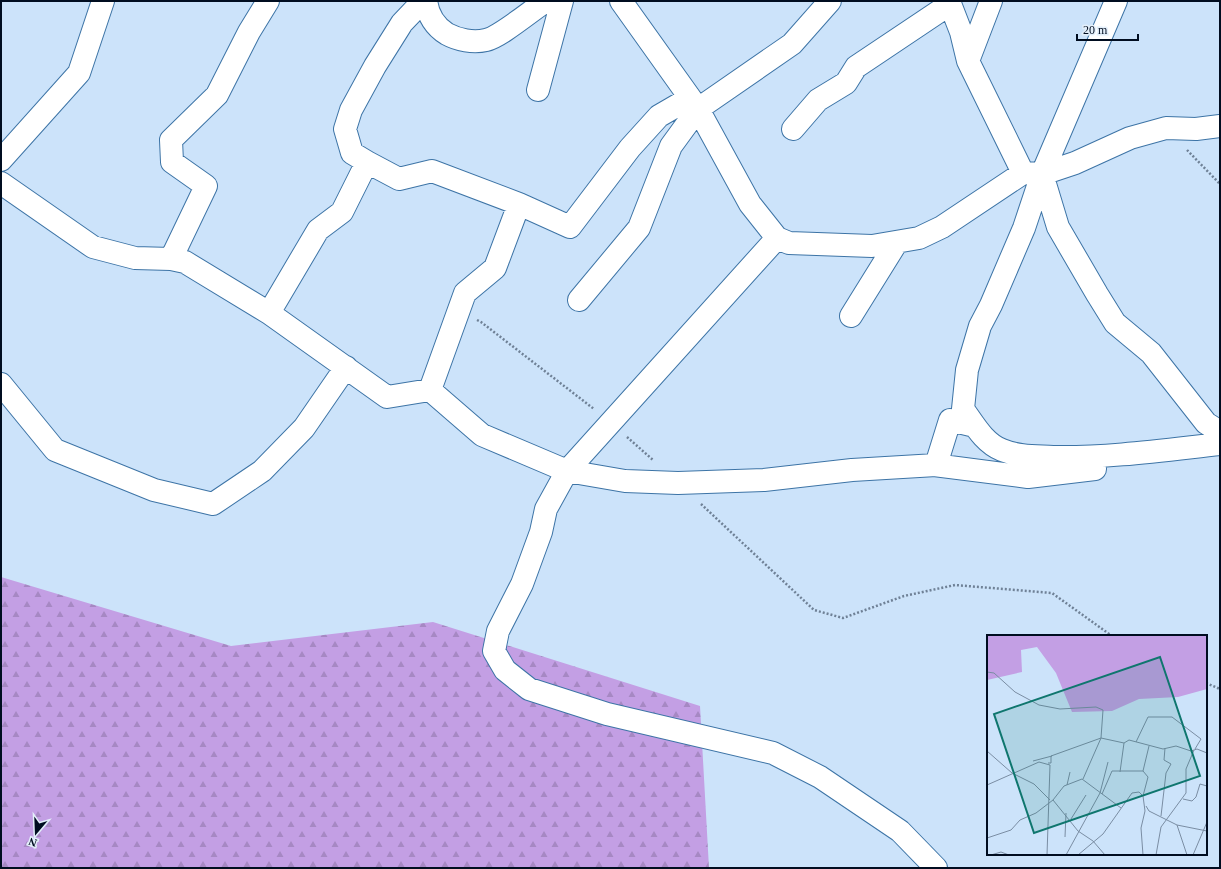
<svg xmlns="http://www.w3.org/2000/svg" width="1221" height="869" font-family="Georgia,serif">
<defs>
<pattern id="forest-firs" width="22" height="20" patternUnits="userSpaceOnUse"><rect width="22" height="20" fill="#c39fe4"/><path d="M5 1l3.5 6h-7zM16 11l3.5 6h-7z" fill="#a688c3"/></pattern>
</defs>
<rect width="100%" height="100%" fill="#cce3fa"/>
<path fill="url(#forest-firs)" d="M1,577l230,69 202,-24 267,84 9,162h-708z"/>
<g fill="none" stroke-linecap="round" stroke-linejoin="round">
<g stroke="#3d74a6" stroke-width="24">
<path id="minor" d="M426,1c2,14 8,25 21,33 11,6 26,9 39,6 14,-3 46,-30 60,-39
M621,1l77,108 52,95 27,34 12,5 83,3 47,-8 23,-11 81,-54 19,1 33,-11 55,-25 36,-10 30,1 24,-3
M949,1l12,31 7,29 55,112
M1116,1l-74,173 -18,54 -33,77 -11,21 -13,44 -4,39c11,15 21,34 39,41 17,7 34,6 51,7 56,1 112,-7 167,-13
M968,61l23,-60
M538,90l24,-89
M793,129l25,-29 28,-17 10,-16 94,-63
M1,160l78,-87 24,-72
M367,162l32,17 33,-8 87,33 51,23 60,-79 29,-32 31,-18
M1042,174l16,53 39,67 18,29 36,30 55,70 14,9
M1,183l92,64 42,11 36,1 14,3 84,51 118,84 43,-7 52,45 85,36 58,10 53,2 86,-3 88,-10 84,-5 14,-45 25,6
M777,238l-210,233 -21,38 -5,23 -19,52 -24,47 -4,20 11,19 24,19 78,25 166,39 47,24 80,54 36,37
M171,259l35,-73 -34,-24 -1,-22 46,-45 32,-63 19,-31
M579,300l60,-72 32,-82 27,-37 94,-65 38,-43
M269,313l49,-83 24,-18 25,-50 -15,-9 -7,-24 6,-19 24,-44 27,-43 21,-22
M851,316l46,-74
M1,384l54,66 99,40 59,14 49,-33 42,-43 42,-61
M430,390l35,-97 30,-25 24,-64
M934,465l94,12 67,-8"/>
</g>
<path stroke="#6f8196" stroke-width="2.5" stroke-dasharray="2 2" stroke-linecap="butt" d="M1187,150l33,34
M477,320l4,2 113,87
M627,437l26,23
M701,504l113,106 29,8 61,-22 51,-11 97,8 60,43
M1206,683l14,6"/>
<use href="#minor" stroke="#fff" stroke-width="22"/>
</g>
<g transform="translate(987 635)">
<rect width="220" height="220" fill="#cce3fa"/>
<path d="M0,0h220v54l-29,8 -39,2 -27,12 -40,1 -16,-39 -19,-26 -16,3 1,22 -35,8z" fill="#c39fe4"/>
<path fill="none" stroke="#7a8da3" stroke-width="1" d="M0,37l7,1 21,19 24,13 21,4 36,-2 7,3 -2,28 -18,41M149,107l12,-25h24l29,22 -6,10M0,116l25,22 22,11 16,16M46,126l19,-5M61,128h3v-7l50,-18 23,5 5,-3 34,9 13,-3 15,5 6,-2 10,4M133,137l4,-29M0,150l52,-23 11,3 -3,90M80,150l3,-13M115,159l10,-23h31M196,164l9,2 4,-4 4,-13 7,2M66,165l25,31 15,10 12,14M159,171l3,5 28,14 10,30M174,181l5,-43 5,-9 -7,-4 1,-12M84,184l15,-24M190,190l30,6M78,202l1,-24M0,203l24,-8 9,-10 16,-7 17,-13 11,-14 18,-7 39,29M4,220l10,-3 8,3M79,220l34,-62 8,-31M91,220l25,-21 29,-41 7,-1 4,4M156,220l-2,-27 4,-17 -2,-15 5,-19 -5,-6 6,-25M169,220l5,-28 25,-34v-24l8,-19M206,220l14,-33"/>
<path fill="#0f766e" fill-opacity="0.15" stroke="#0f766e" stroke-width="2" d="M173,22l40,119 -166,57 -40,-119z"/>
<rect width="220" height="220" fill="none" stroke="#000d20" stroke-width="2"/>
</g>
<rect width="1221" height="869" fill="none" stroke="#000d20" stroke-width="4"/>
<g transform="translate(36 833) rotate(199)" stroke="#e3effa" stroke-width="3" paint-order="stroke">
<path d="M0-3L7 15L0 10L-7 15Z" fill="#000d20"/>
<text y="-6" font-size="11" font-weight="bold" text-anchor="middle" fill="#000d20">N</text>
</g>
<path d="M1077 34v6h61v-6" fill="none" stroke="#000d20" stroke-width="2"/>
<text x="1083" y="34" font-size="12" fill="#000d20" stroke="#e3effa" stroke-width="3" paint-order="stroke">20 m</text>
</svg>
